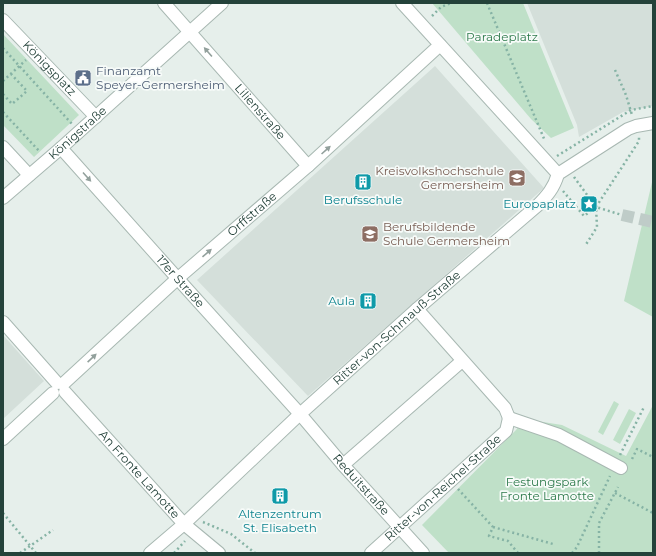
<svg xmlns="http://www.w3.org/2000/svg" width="656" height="556" font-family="Montserrat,sans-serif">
<rect width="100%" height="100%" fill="#e6efeb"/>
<path fill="#d4dfda" d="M527,3h126v103l-30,6 -44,25 -2,-12z
M435,66l109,122 -236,208 -111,-116z
M3,335l41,46 -41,38z"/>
<path fill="#bfe0c8" d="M432,3h91l51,125 -23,10 -20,-19z
M3,34l76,81 -45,42 -31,-32z
M653,178v139l-29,-16z
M614,401l5,3 -16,31 -5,-3z
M653,405v148h-204l-27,-28 94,-95 8,-11 38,6 64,31z
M629,409l7,4 -16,31 -7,-4z"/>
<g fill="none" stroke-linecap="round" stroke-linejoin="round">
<path stroke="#bfccc8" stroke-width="12" stroke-dasharray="12 6" stroke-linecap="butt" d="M622,215l31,7"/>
<g stroke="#a8b8b2" stroke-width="14">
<g id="minor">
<path id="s1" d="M164,3l144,163"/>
<path d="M402,3l156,171"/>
<path id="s2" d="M3,20l93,97"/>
<path d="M3,147l26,28"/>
<path id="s3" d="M61,148l126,141 113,125 43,51 80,88"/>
<path id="s4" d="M3,198l58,-50 161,-145"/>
<path d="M417,309l88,99 4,10"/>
<path d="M3,322l54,61"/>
<path id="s5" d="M63,384l114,-105 131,-113 132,-121"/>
<path id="s6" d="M65,392l119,132 35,29"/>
<path d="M509,418l50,17 62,33"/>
<path d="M3,439l50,-46"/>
<path d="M343,465l119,-104"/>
<path id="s7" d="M150,553l34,-29 116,-110 117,-105 120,-103c10,-10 17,-18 21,-32l70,-45 8,-3 17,-3"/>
<path id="s8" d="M371,553l135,-122 3,-13"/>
</g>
</g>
<path stroke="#86b3a5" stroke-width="2.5" stroke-dasharray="2 3" stroke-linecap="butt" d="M487,3l58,138
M432,16l9,-9 10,-4
M3,48l69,76
M615,70l11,25 6,20
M3,81l23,-21
M3,94l9,10 15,-13 -16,-17
M3,112l37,40
M557,156l74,-46 22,-4
M574,177l22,30 1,20 -12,19
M563,191l21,25 12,-9 26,8
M596,207l43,-66v-4
M620,455l24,-48
M632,459l5,-10 16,8
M458,489l35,38 -4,9 19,5 10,12
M615,493l38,20
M3,513l33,40
M203,522l28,12 24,19
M493,527l60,17
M20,553l33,-23
M174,553l11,-12
M572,553l5,-6 33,-71
M599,553v-30l19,-36"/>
<use href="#minor" stroke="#fff" stroke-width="12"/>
</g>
<defs><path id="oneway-solid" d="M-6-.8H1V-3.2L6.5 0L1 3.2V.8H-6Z"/></defs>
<g fill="#92a09c">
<use href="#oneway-solid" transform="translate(208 52) rotate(-131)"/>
<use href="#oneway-solid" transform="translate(326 150) rotate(-42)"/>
<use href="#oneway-solid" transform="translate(87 177) rotate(48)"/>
<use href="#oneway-solid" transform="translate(207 253) rotate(-41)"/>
<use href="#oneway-solid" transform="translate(92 358) rotate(-43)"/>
</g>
<defs>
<g id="civic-square" transform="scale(0.9)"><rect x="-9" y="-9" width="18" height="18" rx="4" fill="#5c6f8a" stroke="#f7fbf9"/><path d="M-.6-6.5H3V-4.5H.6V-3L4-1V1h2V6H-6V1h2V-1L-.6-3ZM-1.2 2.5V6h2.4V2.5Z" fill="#fff"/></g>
<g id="university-square" transform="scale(0.9)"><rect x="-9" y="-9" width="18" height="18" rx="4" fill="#8d6e63" stroke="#f7fbf9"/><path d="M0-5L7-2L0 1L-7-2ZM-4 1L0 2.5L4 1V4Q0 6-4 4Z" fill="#fff"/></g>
<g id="building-square" transform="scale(0.9)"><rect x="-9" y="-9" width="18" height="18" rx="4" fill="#0f9aa8" stroke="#f7fbf9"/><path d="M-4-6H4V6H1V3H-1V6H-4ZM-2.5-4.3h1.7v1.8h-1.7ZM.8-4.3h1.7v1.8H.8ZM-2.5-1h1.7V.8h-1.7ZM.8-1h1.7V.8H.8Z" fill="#fff"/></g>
<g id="sight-square" transform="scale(0.9)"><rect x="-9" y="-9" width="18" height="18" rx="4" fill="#0f9aa8" stroke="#f7fbf9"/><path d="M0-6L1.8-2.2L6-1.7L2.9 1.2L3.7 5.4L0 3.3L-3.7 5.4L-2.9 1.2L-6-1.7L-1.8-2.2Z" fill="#fff"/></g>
<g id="school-square" transform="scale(0.9)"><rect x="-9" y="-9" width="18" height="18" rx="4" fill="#8d6e63" stroke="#f7fbf9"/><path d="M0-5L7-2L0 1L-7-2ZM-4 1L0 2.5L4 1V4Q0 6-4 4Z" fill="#fff"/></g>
</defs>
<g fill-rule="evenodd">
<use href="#civic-square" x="83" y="78"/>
<use href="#university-square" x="517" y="178"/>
<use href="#building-square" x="363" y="182"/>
<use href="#sight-square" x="589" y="204"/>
<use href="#school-square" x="370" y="234"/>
<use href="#building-square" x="368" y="301"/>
<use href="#building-square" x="280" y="496"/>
</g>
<g text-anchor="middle" stroke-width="3.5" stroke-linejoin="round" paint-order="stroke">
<g font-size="12" fill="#2d7a4b" stroke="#f7fbf9">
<text x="502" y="41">Paradeplatz</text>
<text x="547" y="486">Festungspark<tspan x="547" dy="14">Fronte Lamotte</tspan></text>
</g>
<g font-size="12" fill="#24423a" stroke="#f7fbf9">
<text dy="4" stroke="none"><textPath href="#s2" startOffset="67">Königsplatz</textPath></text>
<text dy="4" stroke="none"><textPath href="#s1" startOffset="145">Lilienstraße</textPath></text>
<text dy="4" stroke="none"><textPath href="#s4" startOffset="99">Königstraße</textPath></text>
<text dy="4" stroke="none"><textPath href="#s5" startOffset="254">Orffstraße</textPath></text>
<text dy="4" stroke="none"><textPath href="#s3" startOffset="179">17er Straße</textPath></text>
<text dy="4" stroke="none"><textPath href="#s7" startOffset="334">Ritter-von-Schmauß-Straße</textPath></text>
<text dy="4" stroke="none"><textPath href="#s6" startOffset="111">An Fronte Lamotte</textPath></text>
<text dy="4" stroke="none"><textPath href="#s3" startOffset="451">Reduitstraße</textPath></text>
<text dy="4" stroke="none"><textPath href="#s8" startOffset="97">Ritter-von-Reichel-Straße</textPath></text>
</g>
<g font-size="12" fill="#4e5e75" stroke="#f7fbf9" text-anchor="start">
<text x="96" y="75">Finanzamt<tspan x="96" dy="14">Speyer-Germersheim</tspan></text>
</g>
<g font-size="12" fill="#785e54" stroke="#f7fbf9" text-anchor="end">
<text x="504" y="175">Kreisvolkshochschule<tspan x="504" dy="14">Germersheim</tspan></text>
<text x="383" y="231" text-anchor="start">Berufsbildende<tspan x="383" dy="14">Schule Germersheim</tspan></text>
</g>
<g font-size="12" fill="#0d838f" stroke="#f7fbf9">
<text x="363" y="204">Berufsschule</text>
<text x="576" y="208" text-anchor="end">Europaplatz</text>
<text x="355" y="305" text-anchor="end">Aula</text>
<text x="280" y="518">Altenzentrum<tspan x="280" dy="14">St. Elisabeth</tspan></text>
</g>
</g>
<rect width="656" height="556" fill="none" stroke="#24423a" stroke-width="8"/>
</svg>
